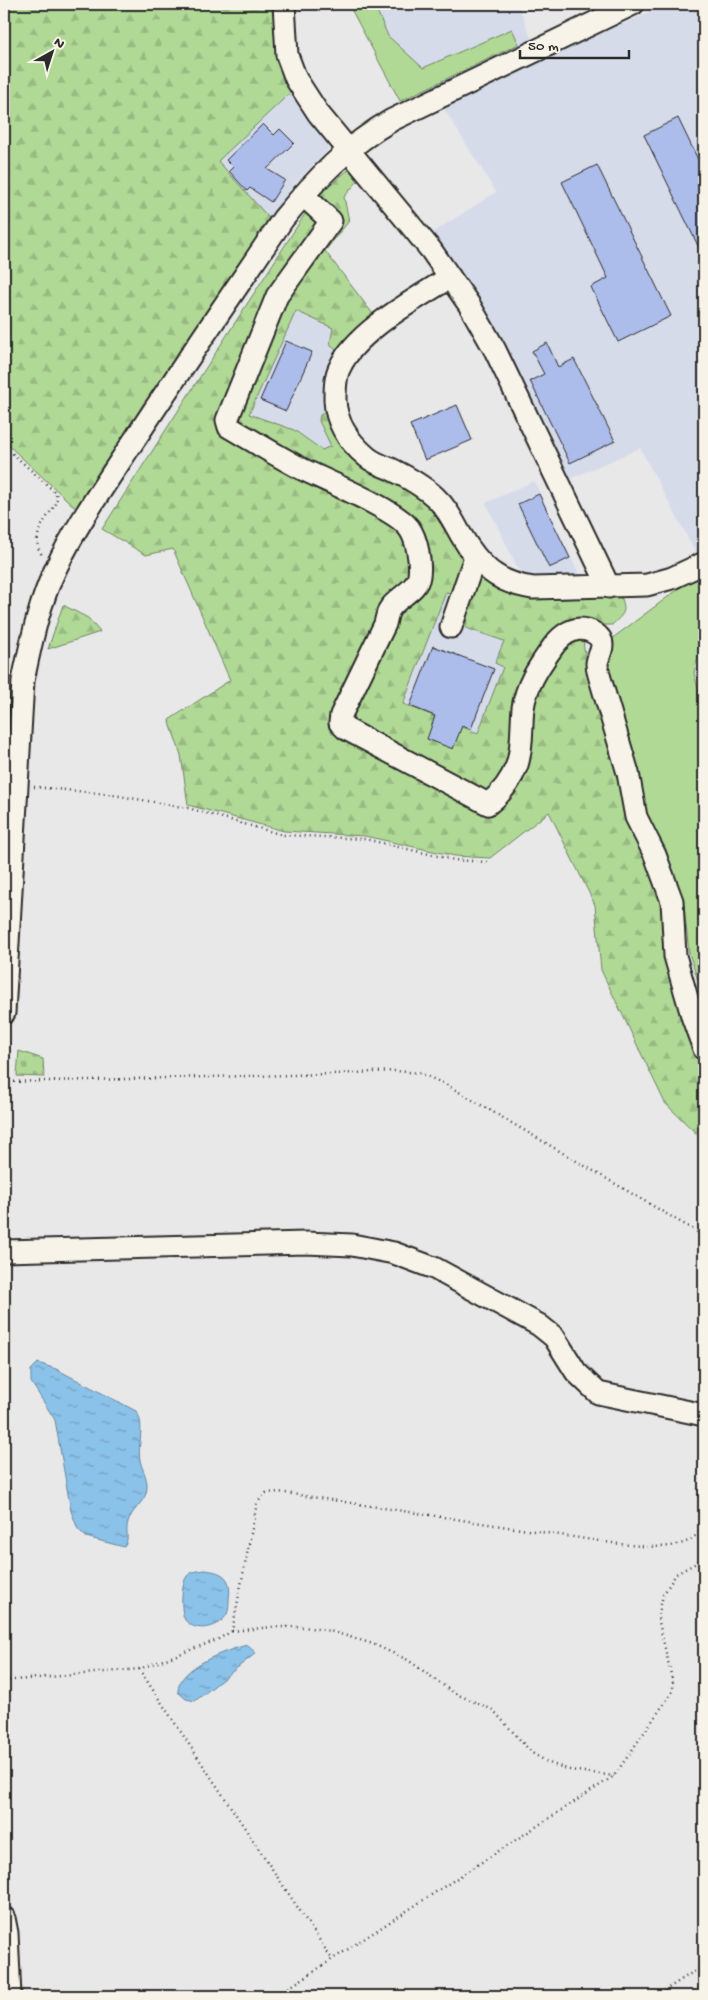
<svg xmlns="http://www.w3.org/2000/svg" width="708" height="2000" font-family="'Gochi Hand',sans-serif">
<defs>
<pattern id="forest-firs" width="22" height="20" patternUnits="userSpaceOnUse" patternTransform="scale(1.25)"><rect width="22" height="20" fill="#b0d996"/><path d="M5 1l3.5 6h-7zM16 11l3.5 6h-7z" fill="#98ba81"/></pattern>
<pattern id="cemetery-stones" width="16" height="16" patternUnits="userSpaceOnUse" patternTransform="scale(1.25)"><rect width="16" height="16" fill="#b0d996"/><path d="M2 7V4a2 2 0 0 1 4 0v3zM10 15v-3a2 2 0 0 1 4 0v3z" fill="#98ba81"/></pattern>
<pattern id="water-ripples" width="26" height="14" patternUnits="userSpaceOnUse" patternTransform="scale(1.25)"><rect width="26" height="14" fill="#8bc2e9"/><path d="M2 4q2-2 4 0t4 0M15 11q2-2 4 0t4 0" fill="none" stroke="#729ebd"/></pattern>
</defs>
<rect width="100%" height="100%" fill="#e8e8e9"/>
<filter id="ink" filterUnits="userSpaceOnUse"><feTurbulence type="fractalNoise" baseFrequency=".02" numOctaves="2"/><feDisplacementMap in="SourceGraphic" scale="10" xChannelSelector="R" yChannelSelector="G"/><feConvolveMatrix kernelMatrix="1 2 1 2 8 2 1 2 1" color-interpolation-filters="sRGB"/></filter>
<g filter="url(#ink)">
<path fill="#d6dbea" d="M374,4h144l22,57 127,-57h37v552l-5,3 -59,-111 -75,33 -136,-246 67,-43 -53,-85 -37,-31z
M293,90l37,50 -2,10 -31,31 -28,37 -51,-57z
M296,311l37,17 7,24 -13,60 -6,2 -2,4 13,28 -10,4 -28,-20 -45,-16z
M534,481l48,99 -58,1 -38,-78z
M446,591l23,7 35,43 -1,26 -25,66 -75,-29z"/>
<path fill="#b0d996" stroke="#6e8260" d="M346,4h28l14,32 35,32 89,-39 7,15 -119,57 -49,-92z
M704,570v60l-10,43 10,40v286l-15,-46 -6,-55 -18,-51 -19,-32 -40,-146 8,-32z"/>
<path fill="url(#forest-firs)" stroke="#6e8260" d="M4,4h274l15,86 -75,71 51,57 -190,293 -72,-67 -3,-5z
M348,170h8l6,6 -18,21 5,24 -24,30 51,67 -36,34 -10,-8 3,-16 -37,-17 -47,103 45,16 28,20 9,-4 -12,-25 1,-6 3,-2 4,1 106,89 34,59 -10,32 -11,-2 -43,112 75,29 25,-66 -8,-4 9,-22 -38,-13 3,-30 6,-26c6,6 13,13 21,17 33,15 85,9 120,7l6,3c5,14 0,16 -10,26h-30l2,24 80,252 23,121 17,46v73l-39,-38 -64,-133 -6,-65 -46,-93 -59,46 -35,-2 -90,-20 -81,-5 -96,-26 -7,-50 -12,-35 61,-40 -57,-131 -27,6 -44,-26 205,-318 14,-18z
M63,605l25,13 12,14 -52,17z"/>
<path fill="url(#cemetery-stones)" stroke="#6e8260" d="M19,1051l24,8 1,18 -27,-1z"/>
<path fill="url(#water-ripples)" stroke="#65869d" d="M38,1363l18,6 80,42c10,14 1,33 4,49 2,11 10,20 6,33 -2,9 -15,18 -18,29 -3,8 2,18 -4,25l-38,-10 -8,-8 -7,-18 -16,-91 -24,-38v-12z
M205,1570c19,2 27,8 24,29 0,4 0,11 -2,15 -8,15 -32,19 -42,6 -5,-7 -4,-37 2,-44 4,-5 12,-5 18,-6z
M247,1645l9,8 -61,48 -9,-2 -8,-7c-1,-25 49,-42 69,-47z"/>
<path fill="#acbdec" stroke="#2b2b2b" d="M678,118l26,54v86l-60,-123z
M263,124l11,11 6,-6 14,14 -27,26 18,11 -14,22 -21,-14 -3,3 -18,-20 4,-4 -7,-7z
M597,165l74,151 -53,26 -27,-55 17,-9 -46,-96z
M286,341l26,11 -26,59 -26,-11z
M547,343l11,24 16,-8 41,82 -45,22 -40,-82 14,-7 -12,-23z
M457,405l15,35 -47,20 -15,-35z
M539,494l31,64 -21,10 -31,-64z
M433,646l61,23 -23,60 -9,-3 -9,23 -26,-10 8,-23 -25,-10z"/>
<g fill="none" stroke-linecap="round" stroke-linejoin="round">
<g stroke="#2b2b2b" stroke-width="25">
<path id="minor" d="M284,4l3,51 9,24 22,34 113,137 39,56 25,44 114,237
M303,195l28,26 -54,75 -50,124 2,7c24,14 48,29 73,42 24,12 93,40 107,59 8,11 12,34 10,48 -2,15 -23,21 -30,34 -2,4 -3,10 -4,14l-44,91 -1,8 6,6 142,75c13,-10 23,-23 29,-39 6,-18 4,-38 6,-57 3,-22 15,-40 27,-57 7,-11 16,-21 30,-22 9,0 22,6 22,16 0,7 -5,13 -5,19 0,3 1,8 2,11l29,98 8,44 19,38 17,46 3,55 18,63 11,30
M450,277c-33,22 -93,53 -110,90 -5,9 -5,22 -5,33 1,24 14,42 32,57 7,6 16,9 24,12 16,8 31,16 44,28 12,11 18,24 26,38 18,31 36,48 72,53l114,-3 25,-7 32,-15
M451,627l24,-70
M4,1013l19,-332c8,-38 16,-78 33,-113 21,-44 50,-85 77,-126 49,-75 100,-149 150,-223 31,-38 66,-75 109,-99l241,-116
M4,1251l302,-8 46,2 42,8 40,15 105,57 15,12 22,35 22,21 106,22
M4,1918l3,15 3,63"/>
</g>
<path stroke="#2b2b2b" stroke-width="2.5" stroke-dasharray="1 4" stroke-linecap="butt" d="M4,448l9,6 43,39 1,9c-10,16 -28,34 -15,53
M34,787l74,7 80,14 95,27 82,4 89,21 33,2
M4,1082l328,-8 64,-3 24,2 27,12 252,148h5
M232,1631l41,-4h31l26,4 43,13 35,16 46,33 39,17 39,43 17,10 21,7 44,6
M139,1669l193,290
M4,1681l135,-12 78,-29 15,-9 25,-128 9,-10 13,-1 340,52c28,2 71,11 85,-20
M276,1996l338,-220 59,-85v-8l-15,-65 5,-23 13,-21 24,-13 4,-4
M656,1996l48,-31"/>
<use href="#minor" stroke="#f7f3e8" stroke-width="21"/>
</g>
</g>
<rect width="708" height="2000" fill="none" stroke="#f7f3e8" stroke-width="20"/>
<rect x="10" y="10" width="688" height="1980" fill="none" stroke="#2b2b2b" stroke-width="2" filter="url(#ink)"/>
<g transform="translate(52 52) rotate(39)" stroke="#f7f3e8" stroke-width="4" paint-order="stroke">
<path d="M0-4L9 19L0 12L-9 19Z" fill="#2b2b2b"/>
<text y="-8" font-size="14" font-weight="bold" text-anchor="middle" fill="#2b2b2b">N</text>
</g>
<path d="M520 50v8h109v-8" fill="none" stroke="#2b2b2b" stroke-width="2.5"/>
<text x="528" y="50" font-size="15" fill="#2b2b2b" stroke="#f7f3e8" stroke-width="4" paint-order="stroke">50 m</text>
</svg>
